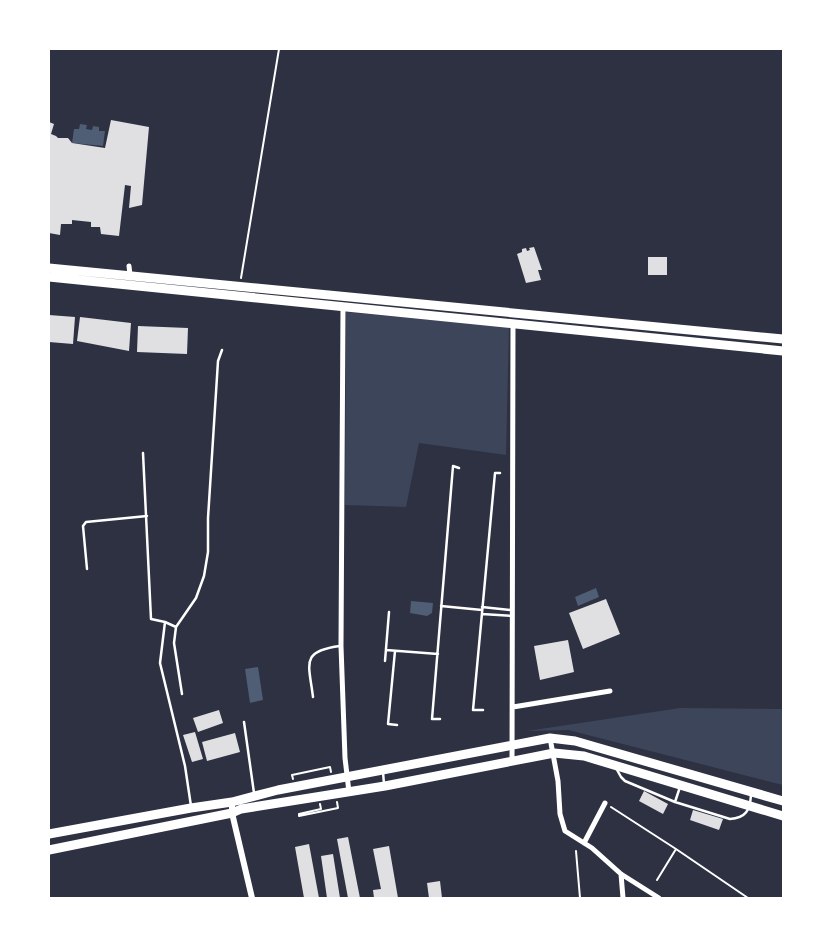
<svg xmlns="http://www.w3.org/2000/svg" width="832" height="947" font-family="Jost,sans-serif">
<rect width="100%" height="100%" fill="#2d3142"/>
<path fill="#3c4559" d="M346,312l163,15 -3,128 -87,-12 -13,64 -61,-2z
M680,708l103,1v76l-215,-55 -41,1z"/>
<path fill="#4f5d75" d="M80,124l7,1 -1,4 6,1 1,-4 6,1v4h6l-2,15 -31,-3 2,-14h5z
M596,588l3,9 -21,9 -3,-9z
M411,601l22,2 -1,10 -5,3 -17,-3z
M258,667l5,33 -13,3 -5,-34z"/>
<path fill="#e0e0e3" d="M111,120l38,7 -7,78 -13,3 2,-22 -6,-1 -6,51 -18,-2 -1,-7h-9v-5l-19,-2v4h-11l-1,11 -11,-2v-111l5,2 -3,10 5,2 2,2h10l4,5 33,5z
M534,247l8,23h-4l3,10 -15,3 -9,-29 5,-2v-3l4,-1 1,3 3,-1 -1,-2z
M648,257h19v18h-19z
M49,315l26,2 -2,27 -24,-2z
M80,317l51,6 -2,28 -52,-10z
M138,326l50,2 -1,26 -50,-2z
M606,599l14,35 -37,15 -14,-36z
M568,640l6,32 -34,8 -6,-34z
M219,710l4,13 -25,9 -5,-14z
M195,732l8,27 -11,3 -9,-27z
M235,733l5,19 -33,9 -5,-19z
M644,791l24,13 -5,10 -24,-13z
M693,810l30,9 -4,11 -29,-10z
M348,837l12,61h-12l-11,-59z
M309,844l10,54h-15l-9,-51z
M389,846l9,52h-24l-1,-8 8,-1 -8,-40z
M333,854l7,44h-13l-6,-42z
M440,881l2,17h-13l-2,-15z"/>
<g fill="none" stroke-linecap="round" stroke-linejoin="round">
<path stroke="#fff" stroke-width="2" d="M241,278l38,-229
M293,779l-1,-4 38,-8 1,5
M320,804l1,5 -22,5v2l39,-8 -1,-6
M611,807l65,42 72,49
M576,851l4,47
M657,880l19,-31"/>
<path stroke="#fff" stroke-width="2.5" d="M143,453l8,166 14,3 11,5
M87,569l-4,-43 3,-4 61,-6
M441,606l41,4
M482,607l29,3
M482,614l31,2
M165,622l-5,41 25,103 6,40
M386,650l52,4
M395,651l-7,73 9,1
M385,661l4,-49
M182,694l-8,-51 2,-16 20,-29 8,-22 4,-24v-34l10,-157 4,-11
M313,697c-4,-33 -13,-46 27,-51
M483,710h-10l22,-237h5
M440,719h-8l21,-253 6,2
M244,722l10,71
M616,768l5,9 4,4 50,21 55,17c16,-1 20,-9 21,-24
M383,772l1,12
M675,802l5,-15"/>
<path stroke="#fff" stroke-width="5" d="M129,266l1,9
M343,308l-2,338 4,112 4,34
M513,707l97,-16
M550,738l8,43 2,33 5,17 27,17 29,26 38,24
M512,761l1,-437
M584,843l21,-40
M621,874l2,24"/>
<path stroke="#fff" stroke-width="6" d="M232,802v11l20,85"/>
<path stroke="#fff" stroke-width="9" d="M49,268l734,71
M49,277l734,74
M49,834l142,-26 41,-6 46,-12 272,-52 25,3 208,60
M49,850l183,-37 9,-4 144,-23 169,-33 30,3 199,60"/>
</g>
<rect width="832" height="947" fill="none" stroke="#ffffff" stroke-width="100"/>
</svg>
